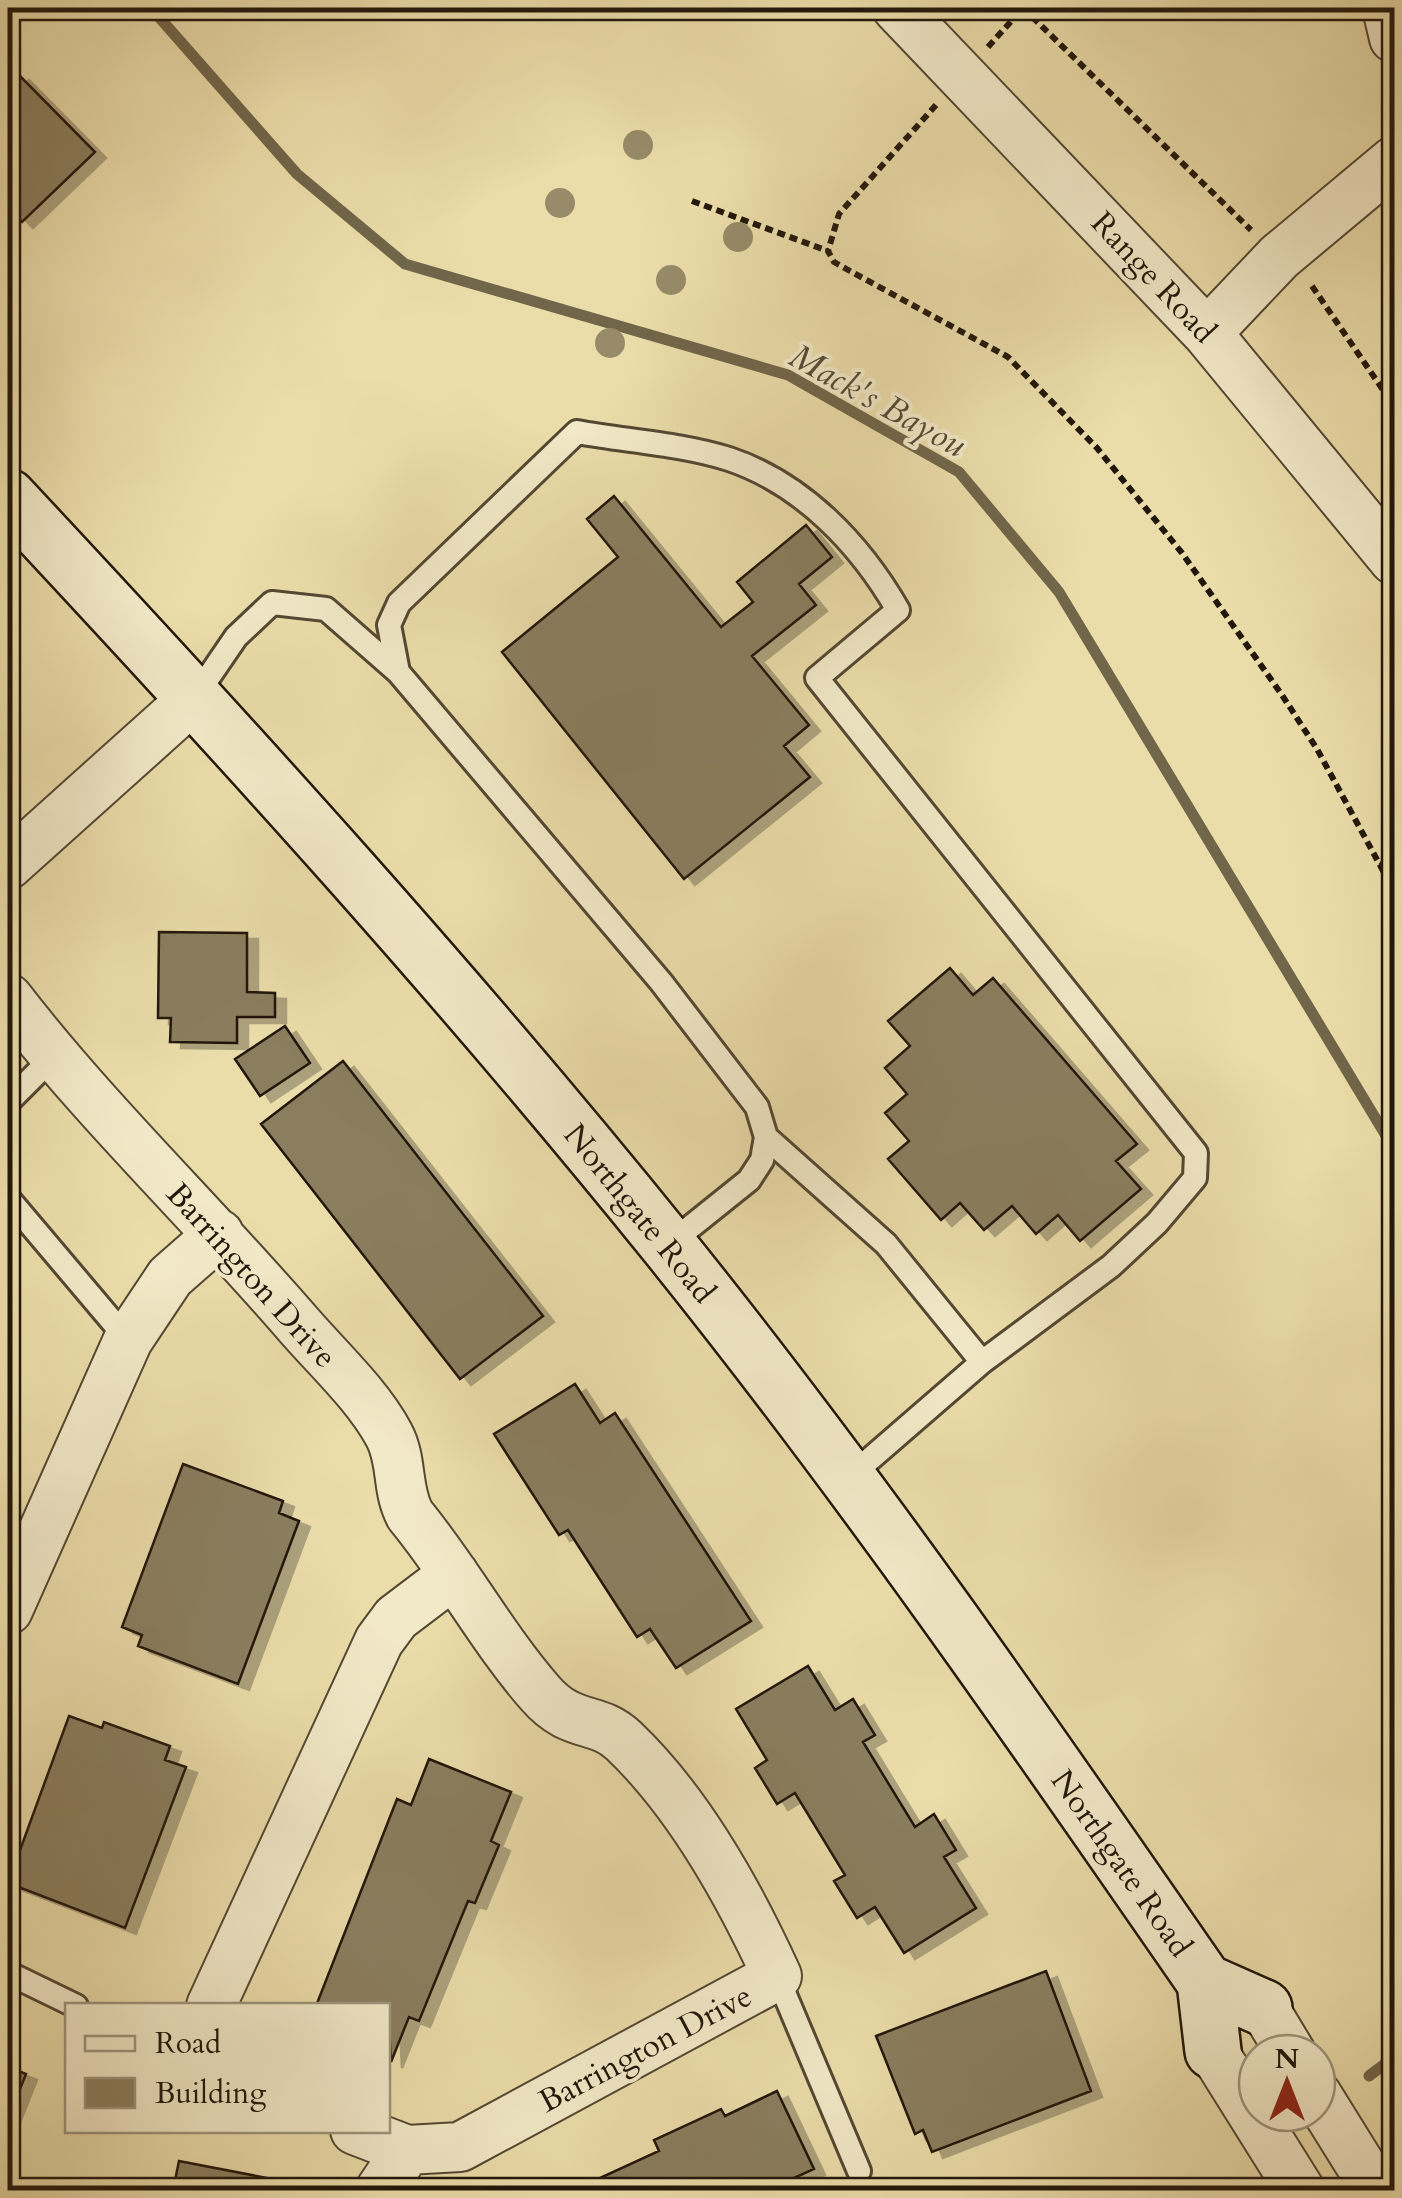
<svg xmlns="http://www.w3.org/2000/svg" width="1402" height="2198" font-family="Cardo,serif">
<defs>
<filter id="shadow"><feDropShadow dx="11" dy="6" stdDeviation="0" flood-color="#0004"/></filter>
</defs>
<rect width="100%" height="100%" fill="#ebddaa"/>
<filter id="stains"><feTurbulence type="fractalNoise" baseFrequency=".002" numOctaves="4"/><feColorMatrix values="0 0 0 0 .2 0 0 0 0 .09 0 0 0 0 .02 0 0 0 .5 -.17"/></filter>
<radialGradient id="worn" r=".72"><stop offset=".6" stop-color="#630" stop-opacity="0"/><stop offset="1" stop-color="#630" stop-opacity=".3"/></radialGradient>
<g fill="none" stroke-linecap="round" stroke-linejoin="round">
<path stroke="#71664a" stroke-width="11" d="M151,8l146,166 108,90 383,111 171,97 100,120 335,557
M1369,2076l25,-19
M1177,2190l14,-4"/>
</g>
<path fill="#8a7e5e" stroke="#21170b" stroke-width="2.5" filter="url(#shadow)" d="M18,74l77,78 -73,70 -14,-15v-123z
M614,496l107,131 32,-25 -16,-20 69,-57 26,32 -33,27 17,21 -64,51 57,69 -25,21 26,31 -126,102 -182,-227 116,-95 -31,-38z
M159,932l88,1v59l28,1v24h-38v26l-67,-1 1,-24h-13z
M950,968l23,27 20,-17 144,166 -21,17 25,28 -61,52 -22,-26 -22,19 -24,-28 -28,24 -24,-27 -19,17 -53,-61 21,-18 -24,-28 22,-19 -22,-26 25,-22 -22,-25z
M285,1026l25,37 -50,33 -25,-37z
M343,1061l200,255 -83,63 -199,-255z
M575,1384l25,39 15,-10 136,208 -75,47 -26,-39 -13,8 -69,-107 -9,5 -65,-101z
M183,1464l100,37 -4,12 20,8 -61,163 -100,-38 4,-11 -20,-8z
M808,1666l27,44 18,-11 22,36 -12,7 52,85 19,-13 22,36 -12,7 32,51 -72,45 -29,-46 -18,11 -23,-37 11,-6 -50,-82 -18,11 -22,-36 12,-8 -31,-51z
M69,1716l33,12 2,-6 66,24 -5,14 21,7 -61,161 -117,-45z
M429,1759l82,33 -20,49 8,4 -24,58 -7,-2 -49,120 -10,-4 -18,45 -3,-56h-72l81,-207 14,6z
M1046,1971l45,120 -159,61 -9,-22 -8,4 -39,-98z
M8,2067l18,7 -18,45z
M777,2091l37,78 -46,21h-194l85,-39 -5,-11 67,-31 4,7z
M1394,2148v23l-32,19h-37z
M179,2161l88,17 -2,12h-92z"/>
<g fill="none" stroke-linecap="round" stroke-linejoin="round">
<g stroke="#544833" stroke-width="28">
<path id="lane" d="M398,672l263,310 96,125 9,30 -4,23 -13,20 -81,65
M195,697l41,-60 36,-34 54,6 72,63 -9,-47 10,-22 178,-171c49,9 105,12 152,27 74,25 131,85 169,151l-81,68 379,475 -1,25 -38,45 -46,43 -129,96 -135,117
M8,1102l45,-45
M766,1137l120,107 96,118
M8,1198l120,142
M8,1973l68,33
M777,1976l82,195"/>
</g>
<g stroke="#544833" stroke-width="52">
<path id="street" d="M897,8l310,325 187,227
M1387,8l7,30
M1207,333l72,-76 115,-96
M8,865l187,-168
M8,998c88,114 194,215 289,325 30,35 70,71 92,112 14,26 7,54 21,80 47,57 82,123 130,178 32,37 57,22 84,48 65,62 116,154 153,235l-317,171 -53,3 -52,-20
M8,1610l120,-270 42,-63 49,-43
M211,2006l168,-365 17,-23 58,-44
M1264,2008l27,45
M1213,2051l87,139
M1317,2095l59,95
M380,2190l27,-40"/>
</g>
<g stroke="#21170b" stroke-width="60">
<path id="secondary" d="M8,497c227,243 451,489 660,748 191,237 364,487 537,737l8,69
M1205,1982l59,26"/>
</g>
<path stroke="#21170b" stroke-width="6" stroke-dasharray="8 5" stroke-linecap="butt" d="M1023,8l228,222
M988,47l35,-39
M936,105l-97,109 -11,37 6,11 16,9 158,86 89,91 85,105 100,142 35,54 77,142
M692,201l136,50
M1312,286l82,120
M1381,866l13,-19"/>
<use href="#lane" stroke="#f2e9c8" stroke-width="22"/>
<use href="#street" stroke="#f2e9c8" stroke-width="48"/>
<use href="#secondary" stroke="#f2e9c8" stroke-width="55"/>
</g>
<g fill="#978b69">
<circle cx="638" cy="145" r="15"/>
<circle cx="560" cy="203" r="15"/>
<circle cx="738" cy="237" r="15"/>
<circle cx="671" cy="280" r="15"/>
<circle cx="610" cy="343" r="15"/>
</g>
<g text-anchor="middle" stroke-width="8" stroke-linejoin="round" paint-order="stroke">
<g font-size="32" fill="#21170b" stroke="#f2e9c8">
<text transform="translate(1154 277) rotate(47)" y="11">Range Road</text>
<text transform="translate(640 1213) rotate(51)" y="11">Northgate Road</text>
<text transform="translate(252 1275) rotate(48)" y="11">Barrington Drive</text>
<text transform="translate(1122 1863) rotate(55)" y="11">Northgate Road</text>
<text transform="translate(645 2048) rotate(-28)" y="11">Barrington Drive</text>
</g>
<g font-size="35" font-style="italic" fill="#564b35" stroke="#f2e9c8">
<text transform="translate(878 400) rotate(29)" y="12">Mack's Bayou</text>
</g>
</g>
<rect width="1402" height="2198" fill="none" stroke="#ebddaa" stroke-width="40"/>
<rect x="10" y="10" width="1382" height="2178" fill="none" stroke="#21170b" stroke-width="5"/>
<rect x="20" y="20" width="1362" height="2158" fill="none" stroke="#21170b" stroke-width="2.5"/>
<rect x="65" y="2003" width="325" height="130" fill="#f2e9c8" stroke="#9e957c" stroke-width="2.5"/>
<rect x="85" y="2036" width="50" height="15" fill="#f2e9c8" stroke="#9e957c" stroke-width="2.5"/>
<text x="155" y="2053" font-size="30" fill="#21170b">Road</text>
<rect x="85" y="2078" width="50" height="30" fill="#8a7e5e" stroke="#9e957c" stroke-width="2.5"/>
<text x="155" y="2103" font-size="30" fill="#21170b">Building</text>
<g transform="translate(1287 2083)"><circle r="48" fill="#f2e9c8" stroke="#9e957c" stroke-width="2.5"/>
<path d="M0-8L18 38L0 25L-18 38Z" fill="#8f2418"/>
<text y="-15" font-size="28" font-weight="bold" text-anchor="middle" fill="#21170b">N</text>
</g>
<rect width="100%" height="100%" filter="url(#stains)"/>
<rect width="100%" height="100%" fill="url(#worn)"/>
</svg>
